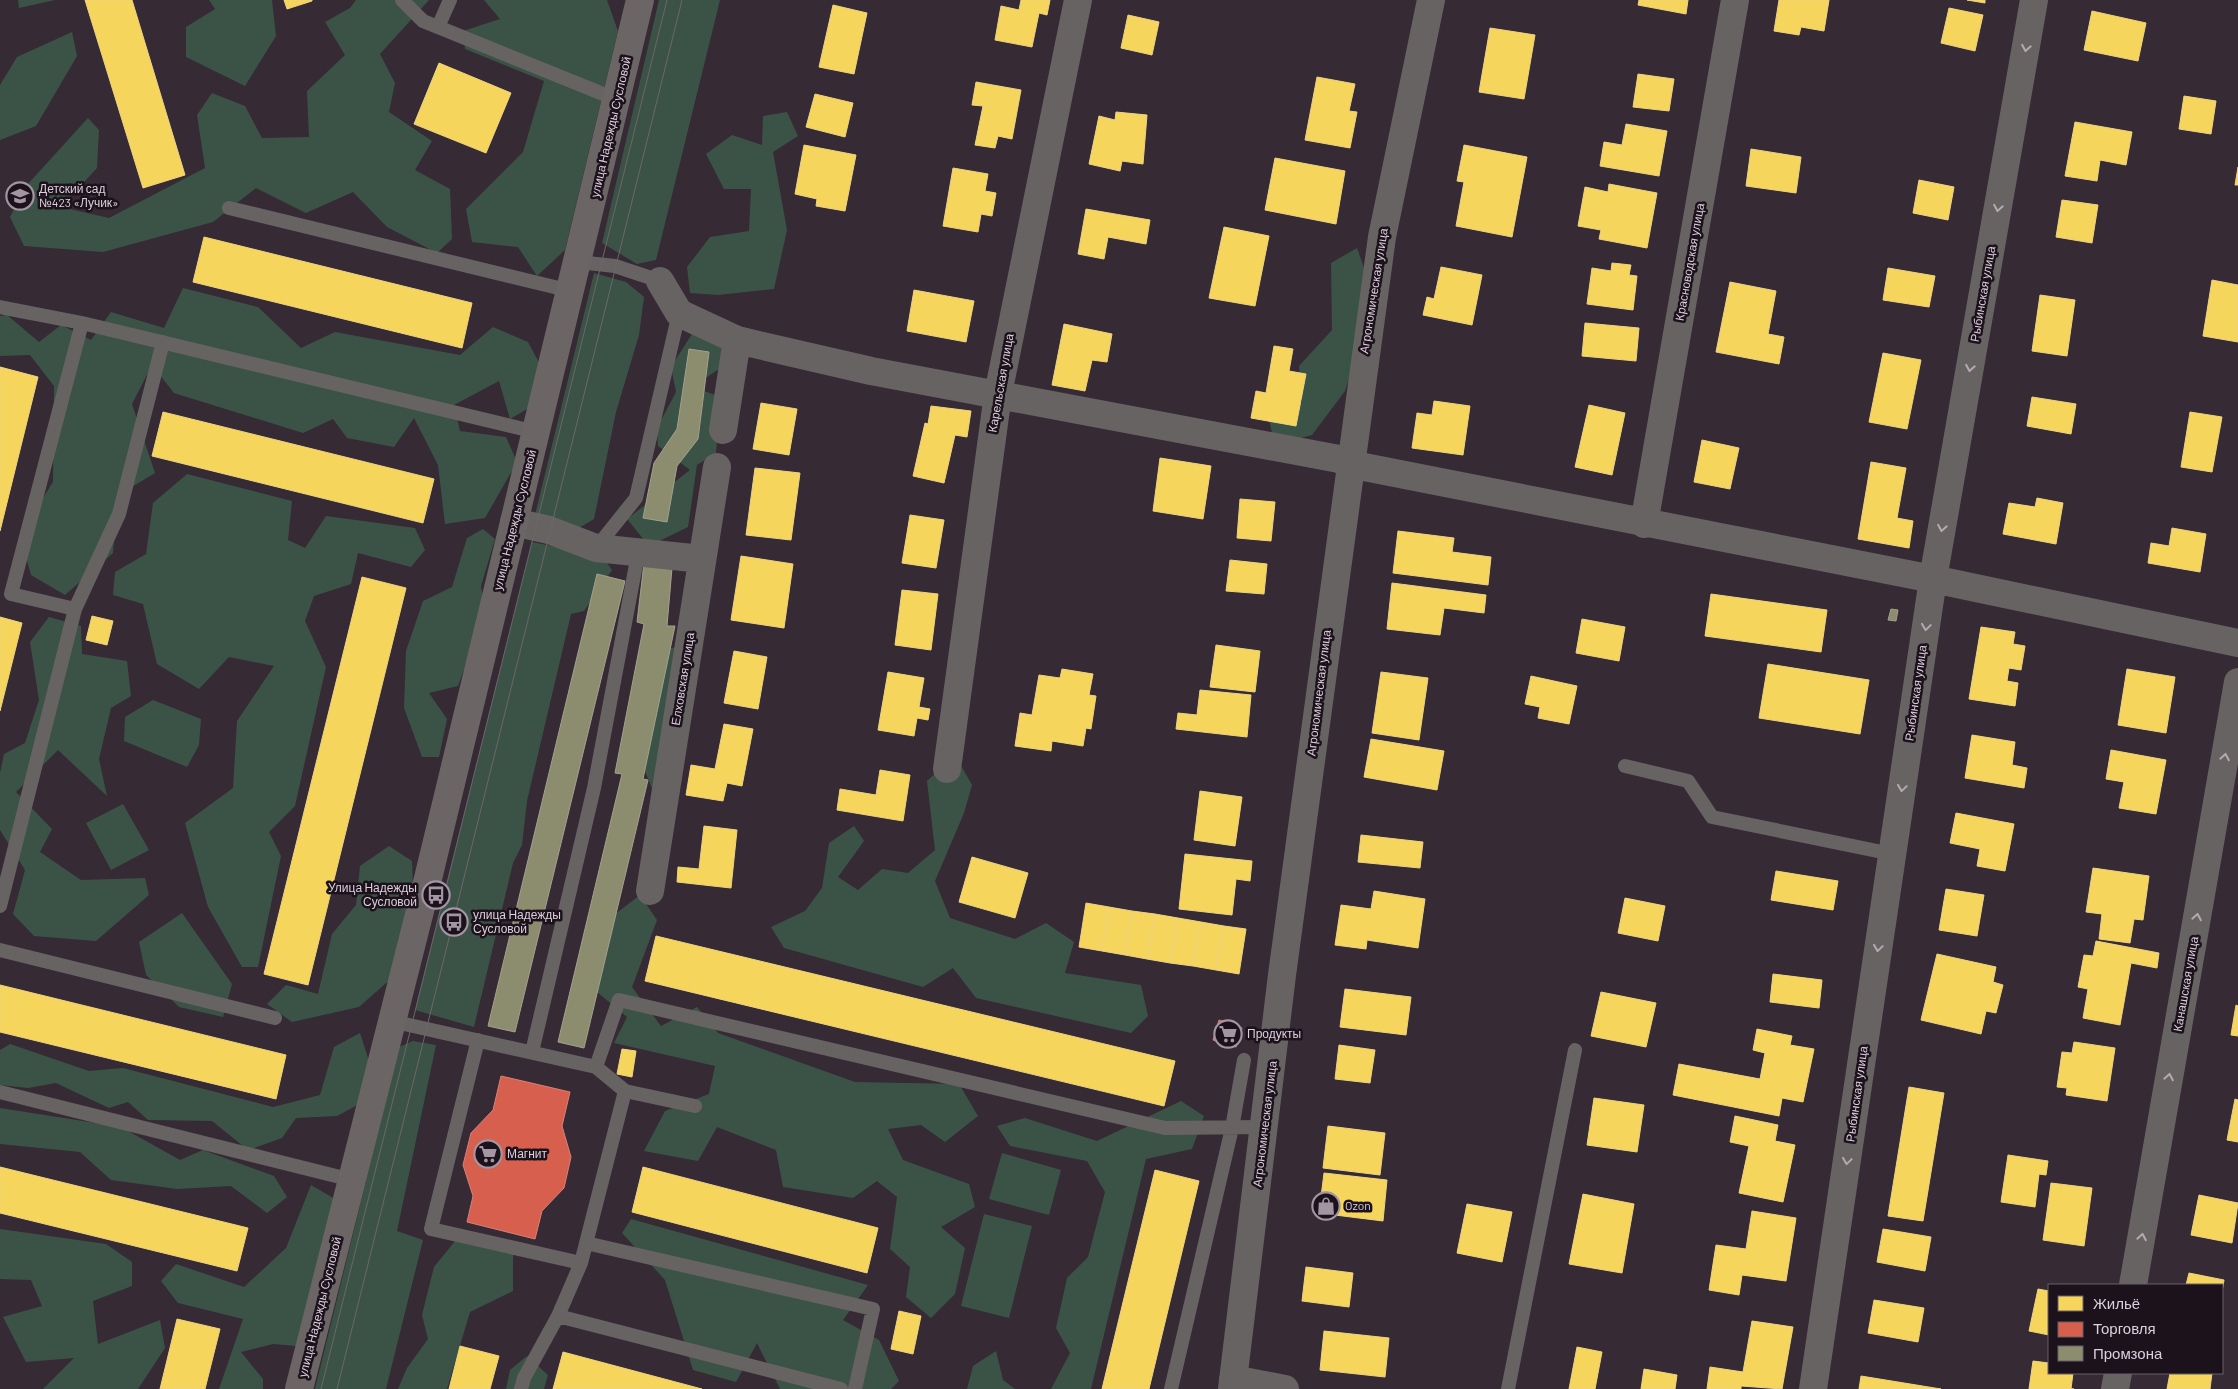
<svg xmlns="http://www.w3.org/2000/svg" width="2238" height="1389" font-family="Barlow,sans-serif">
<rect width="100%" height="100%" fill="#362a35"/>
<path fill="#3b5346" d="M18,0h37l-36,8z
M209,0h63l4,36 -31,50 -59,-29v-30l29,-18z
M356,0h73l-49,54 15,29 -6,29 43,29 -17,29 35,19 2,50 -15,14 -50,-26 -34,-35 -47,21 -50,-25 -43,34 -110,30 -79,-6 -14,-29 17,-32 61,-67 11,12 -2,38 -36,39 48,11 96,-50 -8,-53 15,-22 33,13 17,32 47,-1 -2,-46 38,-36 -20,-33 25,-14z
M484,0h123l11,31 -53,219 -28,26 -19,-29 -46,-5 -6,-33 57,-57 21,-71 -79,-32 -2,-18 37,-12z
M659,0h61l-64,260 -19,4 -35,-21z
M72,32l5,24 -41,70 -36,14v-55l17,-28z
M787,112l11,24 -25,16 14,78 -13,59 -56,6 -28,-2 -3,-26 23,-30 39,-6 2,-42h-27l-18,-35 26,-19 30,10 1,-29z
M1357,248l18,51 -30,92 -33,44 -37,10 -8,-33 35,-10 -3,-36 33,-36 -1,-67z
M594,273l32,9 18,15 -5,38 -23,77 -22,107 -17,10 -43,-10z
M183,288l75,19 43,41 34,-16 125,23 33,-28 35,15 16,30 -8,32 -26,15 -11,-38 -45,24 6,26 46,6 11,25 -32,56 -40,6 -7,-59 -24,-47 -20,29 -47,-9 -14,-19 -30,14 -129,-40 -22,-28 -20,39 23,69 -38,23 -4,57 -48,42 -34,-20 -11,-40 33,-53 1,-96 -24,-31 -30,1v-40l7,-1 32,27 22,-17 30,15 20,-28 53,16z
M692,334l37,14 -1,15 -36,24 29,10 -5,56 -19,12 -9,62 -39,19 -22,-27 63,-49 -32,-24 -1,-18 19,-36 -5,-25z
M187,474l105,27 -4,39 17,8 21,-32 89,12 10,22 -14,17 -53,-14 -7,31 -37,12 -9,25 21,46 -31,139 -26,26 12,24 -23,111h-16l-34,-60 -23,-84 48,-35 4,-67 37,-55 -45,-9 -30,32 -42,-25 -14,-60 -30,-9 2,-23 31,-18 7,-51z
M483,529l12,10 -14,47 4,27 -27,73 -29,7 18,26 -8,38h-17l-18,-49 2,-57 17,-50 29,-14 15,-49z
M532,542l70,14 10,14 -28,41 -13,3 -44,187 -5,44 -9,18 -39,164 -59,-17z
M49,617l32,9 1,28 45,7 4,35 -20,12 -12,51 8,37 -49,-46 -42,42 36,37 -12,23 41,28 64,-2 4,17 -53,46 -62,-5 -21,-22 12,-44 -25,-40v-57l4,-19 21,-11 14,-43 -9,-58z
M694,643l-17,102 5,36 -25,19 -16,-38 22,-112z
M153,700l48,19 -2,26 -12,22 -63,-26 1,-24z
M955,755l17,30 -8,28 -29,68 15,37 65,21 31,-16 28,19 -9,31 76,12 7,31 -17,17 -155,-35 -23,-30 -30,19 -139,-39 -13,-21 34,-16 17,-23 7,-45 25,-17 10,15 -26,36 20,13 24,-21 26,4 27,-23 -8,-69z
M123,804l26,46 -38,20 -25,-47z
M389,846l23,15 2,48 -20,67 -35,31 -67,15 -25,-18 19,-19 32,9 14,-60 24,-29 4,-39z
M640,895l17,25 -25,67 29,39 36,-19 21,26 137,49 104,2 19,32 -33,26 -24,-17 -33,4 15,31 66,24 6,23 -34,20 24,21 -10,46 -24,24 -25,-21 4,-30 -20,-18 7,-52 -20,-16 -24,17 -70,-11 -7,-37 -59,-23 -19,34 -54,-10 21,-40 44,-17 6,-28 -101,-23 13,-26 -37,-31 20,-68z
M182,913l50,71 -9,33 -44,-10 -33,-32 -7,-33z
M360,1033l11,34 -10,36 -24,13 -41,2 -14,20 -34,12 -36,-29 -64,-1 -20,-18 -19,6 -53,-25 -28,5 -28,-3v-35l10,-6 79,27 34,-3 150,39 47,-12 14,-48z
M413,1041l23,4 -39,186 26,9 -37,149h-71l84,-342z
M1181,1101l23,15 -12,33 -46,10 -55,230h-40l19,-36 -14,-25 11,-50 21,-21 17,-65 -18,-31 -77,-15 -13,-20 28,-8 72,23z
M0,1108l121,19 59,33 23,-10 71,26 13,21 -20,16 -36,-27 -54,3 -66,-9 -31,-28 -80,-8z
M1002,1153l59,17 -12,45 -60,-16z
M311,1185l24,14 -13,67 -26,80 -23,-2 -32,8 22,27v10h-44l24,-70 -65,-16 -17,-22 15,-17 68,23 42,-39z
M984,1214l48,12 -23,92 -48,-12z
M631,1219l237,66 -25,35 36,20 20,41 -8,8h-111l-23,-46 -21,39 -43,-12 -28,-90 -43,-47z
M0,1229l106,15 26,18v24l-39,15 5,43 62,-24 5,28 -27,41h-95l31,-31 -48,4 -23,-45 39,-11 -11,-26 -31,-1z
M455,1241l58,13v37l-43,21 -23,77h-49l9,-21 21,-29 -6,-24 12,-48z
M996,1351l7,29 12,9h-48l6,-23z
M527,1356l21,19 -4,14h-38l4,-19z"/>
<path fill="#f6d55c" stroke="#eed382" d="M85,0h47l53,175 -42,13z
M284,0h28v1l-25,8z
M1021,0h29l-3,15 -8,-2 -7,34 -37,-7 6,-34 18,4z
M1639,0h49l-2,14 -48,-9z
M1779,0h50l-5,31 -23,-4 -2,8 -25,-4z
M1967,0h18v3z
M833,5l34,8 -13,61 -35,-7z
M1949,8l34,7 -8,36 -34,-8z
M2092,11l54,12 -8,38 -54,-11z
M1128,15l31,7 -7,33 -31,-7z
M1490,28l45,7 -11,64 -45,-7z
M439,63l72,30 -25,60 -72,-29z
M1638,74l36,5 -5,32 -36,-4z
M1317,77l38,7 -6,27 8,1 -7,36 -45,-8z
M976,82l45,8 -9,49 -14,-3 -3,12 -20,-3 8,-39 -11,-1z
M815,94l38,9 -8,34 -39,-10z
M2184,96l32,5 -5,33 -32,-5z
M1116,112l31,3 -4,49 -21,-3 -2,10 -31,-7 10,-48 16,4z
M2075,122l57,10 -6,33 -26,-5 -3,21 -32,-5z
M1626,124l41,7 -8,45 -59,-10 4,-24 18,3z
M804,145l52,10 -11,56 -29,-5 1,-7 -22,-5z
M1464,145l63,12 -15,80 -56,-11 8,-44 -7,-1z
M1751,149l50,8 -5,36 -50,-7z
M1275,158l70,13 -9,53 -71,-14z
M2238,167v18h-3z
M953,168l35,6 -3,17 11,2 -4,23 -11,-2 -3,18 -35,-6z
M1919,180l35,7 -6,33 -35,-7z
M1609,184l48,9 -10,55 -48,-9 2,-9 -23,-4 7,-39 23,5z
M2062,200l36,5 -6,38 -36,-6z
M1086,209l64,11 -4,24 -38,-7 -4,22 -26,-5z
M1224,227l45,9 -14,70 -46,-8z
M204,237l268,66 -10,45 -269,-66z
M1612,263l19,2 -2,10 8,1 -4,34 -46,-6 5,-36 19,3z
M1441,267l41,8 -10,50 -49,-10 4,-18 7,2z
M1888,268l47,8 -6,31 -46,-7z
M2212,280l26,5v57l-35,-6z
M1730,282l46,9 -8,43 16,3 -5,27 -63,-12z
M914,290l60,11 -8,41 -59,-11z
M2040,295l35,5 -8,56 -35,-5z
M1585,323l54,5 -3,33 -54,-5z
M1064,324l48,10 -5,28 -15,-2 -7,31 -33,-6z
M1274,346l19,3 -4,22 17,3 -10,52 -45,-8 5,-27 10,2z
M1883,353l38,7 -14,69 -38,-7z
M0,367l38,10 -38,154z
M2032,397l44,7 -5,30 -44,-8z
M1434,401l36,5 -7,49 -51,-7 5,-35 15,2z
M761,403l36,6 -8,46 -36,-6z
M1589,405l36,8 -13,62 -37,-8z
M931,406l40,5 -4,26 -12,-2 -11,48 -31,-7 12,-53 3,1z
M163,412l271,67 -11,44 -271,-67z
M2190,412l32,5 -10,55 -31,-5z
M1702,440l37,8 -9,41 -36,-7z
M1160,458l51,8 -8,53 -50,-8z
M1871,462l35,6 -9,50 16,3 -4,27 -51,-9z
M755,468l45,5 -9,67 -45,-5z
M2037,498l26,5 -7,41 -53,-10 6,-31 26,4z
M1240,499l35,3 -4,39 -34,-3z
M910,515l34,5 -8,48 -34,-5z
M2172,528l34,6 -6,38 -52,-9 3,-20 18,3z
M1398,531l56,7 -2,14 39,5 -3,28 -95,-12z
M741,556l52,8 -9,64 -53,-8z
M1230,560l37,4 -3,30 -38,-3z
M362,577l44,11 -98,397 -44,-11z
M1392,583l94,12 -2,18 -40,-5 -4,27 -53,-6z
M902,590l36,4 -7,56 -36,-5z
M1711,594l116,16 -6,42 -116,-16z
M92,616l21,5 -6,24 -21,-5z
M0,617l22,6 -22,88z
M1582,619l43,8 -6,34 -43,-8z
M1981,627l34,5 -2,12 12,2 -4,24 -12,-2 -2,13 11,2 -3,23 -46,-7z
M1216,645l44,6 -5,41 -45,-5z
M734,651l33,6 -9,52 -34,-6z
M1768,664l101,16 -9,54 -101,-16z
M1062,669l31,5 -4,21 7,1 -5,33 -5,-1 -3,18 -31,-5 -1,10 -36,-5 5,-33 12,2 7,-40 21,3z
M2127,669l48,8 -9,56 -48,-8z
M888,672l36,6 -5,29 11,2 -2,11 -11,-2 -3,18 -36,-6z
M1381,672l47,6 -9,62 -47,-7z
M1531,676l46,10 -8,38 -31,-6 2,-11 -15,-3z
M1200,690l51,5 -4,42 -71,-8 2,-16 19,2z
M724,724l29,5 -11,57 -15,-3 -4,18 -37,-6 5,-30 24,4z
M1972,735l43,7 -3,23 15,3 -3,20 -59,-10z
M1371,739l73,12 -7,39 -73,-13z
M2111,750l55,10 -10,54 -37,-6 5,-26 -18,-3z
M880,770l30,5 -7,46 -66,-11 3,-21 36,6z
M1200,791l42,6 -7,49 -41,-6z
M1956,813l58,11 -9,47 -28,-5 3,-17 -30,-6z
M704,826l33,4 -6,58 -54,-6 1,-15 21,2z
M1361,835l62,7 -3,26 -62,-6z
M1185,854l67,7 -2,20 -14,-2 -4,36 -53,-6z
M972,857l56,16 -13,45 -56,-16z
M2093,868l56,8 -6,44 -9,-1 -4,24 -31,-4 3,-25 -16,-2z
M1776,871l62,10 -5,29 -62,-10z
M1946,889l38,6 -7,41 -38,-6z
M1374,891l51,8 -7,49 -51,-8 -1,9 -31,-4 6,-40 30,4z
M1625,898l40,8 -7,35 -40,-8z
M1086,903l23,4 -7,44 -23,-4z
M1109,907l23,4 -7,44 -23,-4z
M1132,911l23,3 -8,45 -22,-4z
M1155,914l23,4 -8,45 -23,-4z
M1178,918l23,4 -8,44 -23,-3z
M1201,922l23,4 -8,44 -23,-4z
M1224,926l22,3 -7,45 -23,-4z
M656,936l519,125 -11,45 -519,-125z
M2096,941l63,12 -2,15 -26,-5 -11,62 -37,-7 5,-29 -10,-2 6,-32 9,1z
M1937,954l59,13 -3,15 10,3 -7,28 -10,-2 -5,23 -60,-14z
M1773,974l49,6 -3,28 -49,-6z
M0,985l286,70 -10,44 -276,-67z
M1345,989l66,8 -5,38 -66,-8z
M1601,992l55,11 -10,44 -55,-11z
M2236,1005l2,1v30l-7,-1z
M1757,1029l35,7 -2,9 24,4 -11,53 -21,-4 -3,18 -106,-21 6,-31 81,15 5,-26 -12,-3z
M2074,1042l41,6 -8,53 -41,-6 1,-7 -10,-1 5,-35 10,1z
M1339,1045l36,5 -5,33 -35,-4z
M622,1049l14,2 -4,26 -15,-3z
M1909,1087l35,6 -21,128 -35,-5z
M1594,1098l50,7 -7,47 -50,-7z
M2235,1099l3,1v42l-11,-2z
M1735,1116l43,9 -3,16 20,4 -12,57 -44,-9 10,-47 -19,-4z
M1328,1126l57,7 -5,42 -57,-7z
M2008,1155l40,6 -2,14 -7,-1 -4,33 -34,-5z
M0,1167l248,61 -11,43 -237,-58z
M643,1167l235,61 -11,45 -235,-61z
M1155,1170l44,11 -50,208h-47z
M1324,1173l63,7 -4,41 -64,-8z
M2051,1183l41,5 -8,58 -41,-6z
M1583,1194l51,10 -12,69 -53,-9z
M2199,1195l39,8 -6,40 -41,-8z
M1467,1204l45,8 -10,50 -45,-9z
M1752,1211l44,7 -10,63 -44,-6 -3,20 -30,-5 7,-45 30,4z
M1883,1229l48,8 -6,34 -48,-9z
M1306,1267l47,6 -4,34 -47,-6z
M2189,1273l35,7 -2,12v-7h-36z
M2038,1289l11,2v44l-20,-4z
M1874,1300l50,8 -6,34 -50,-9z
M899,1311l22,5 -8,38 -22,-5z
M177,1319l43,10 -15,60h-45z
M1752,1321l41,6 -11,62 -41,-3v3h-34l3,-22 33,5z
M1324,1331l65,7 -4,39 -65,-7z
M460,1346l39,10 -9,33h-41z
M1577,1347l25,5 -7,37h-26z
M563,1352l139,37h-149z
M2033,1361l16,2v10h24l-2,16h3h-45z
M1644,1369l33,6 -2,14h-34z
M2170,1373h42l-2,16h-43z
M1861,1376l80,13h-82z"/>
<path fill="#d6604d" stroke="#d88178" d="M1219,1020l23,8 -6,19 -23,-7z
M501,1076l69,16 -8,34 9,31 -7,31 -22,23 -7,28 -68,-17 6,-26 -10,-31 8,-32 22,-23z"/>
<path fill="#8c8c6e" stroke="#a4a08f" d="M689,349l20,3 -11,87 -21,27 -10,56 -24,-4 11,-55 23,-34z
M644,563l28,5 -5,58h8l-32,153 5,1 -64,268 -26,-6 64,-268 -7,-1 29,-149 -7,-2z
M597,574l28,7 -110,451 -27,-6z
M1891,609l7,1 -2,11 -8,-1z"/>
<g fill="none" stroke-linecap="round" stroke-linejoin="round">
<path stroke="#686363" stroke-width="14" d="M402,0l21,21 195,79
M438,27l12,-27
M229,208l342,83
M578,262l37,4 45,15
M0,307l82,16 454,109
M82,323l-71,271 64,15 44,-95 44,-172
M596,548l40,-50 43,-185
M1625,766l63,15 24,36 180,37
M0,906l75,-297
M0,950l275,68
M391,1021l205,46 29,24 70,15
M478,1040l-47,189 150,34
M532,1052l62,-264 44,-234
M596,1067l23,-67 546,128 99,-1
M625,1091l-44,172 -23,53 283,73
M0,1092l352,88
M586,1243l287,66 -18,80
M521,1389l3,-11 34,-62
M1171,1389l61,-261 12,-68
M1508,1389l67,-339"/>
<path stroke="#686363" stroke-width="28" d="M660,281l19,32 58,27 134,31 468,88 10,5 584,115 305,64
M723,430l14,-90
M514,522l35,8 47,18 106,11
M1644,524l91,-524
M947,769l51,-375 80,-394
M650,891l67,-424
M2133,1285l105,-603
M1233,1379l52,10
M1232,1389l50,-414 100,-738 49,-237
M1813,1389l120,-810 101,-579
M2115,1389l3,-16"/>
<path stroke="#6b6565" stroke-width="28" d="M299,1389l126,-498 215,-891"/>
<path stroke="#6d666b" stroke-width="1" d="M321,1389l346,-1389
M337,1389l345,-1389"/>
</g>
<defs><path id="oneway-chevron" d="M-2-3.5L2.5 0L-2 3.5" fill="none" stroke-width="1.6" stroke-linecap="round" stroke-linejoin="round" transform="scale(1.25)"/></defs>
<g stroke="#b4a9b2">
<use href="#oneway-chevron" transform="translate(2026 48) rotate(100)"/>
<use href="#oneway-chevron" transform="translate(1998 208) rotate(100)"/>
<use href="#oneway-chevron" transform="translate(1970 368) rotate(100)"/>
<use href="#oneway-chevron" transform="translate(1942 528) rotate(100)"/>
<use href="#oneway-chevron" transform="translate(1926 627) rotate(98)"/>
<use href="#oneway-chevron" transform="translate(2225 757) rotate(-80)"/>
<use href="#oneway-chevron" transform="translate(1902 788) rotate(98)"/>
<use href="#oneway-chevron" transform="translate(2197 917) rotate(-80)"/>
<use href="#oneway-chevron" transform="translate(1878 948) rotate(98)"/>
<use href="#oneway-chevron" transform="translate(2169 1077) rotate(-80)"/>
<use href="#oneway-chevron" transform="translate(1847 1161) rotate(98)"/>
<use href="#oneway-chevron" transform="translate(2142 1237) rotate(-80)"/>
</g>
<defs>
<g id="school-ring" transform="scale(1.4375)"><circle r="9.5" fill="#1c121c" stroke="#a395a2" stroke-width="1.5"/><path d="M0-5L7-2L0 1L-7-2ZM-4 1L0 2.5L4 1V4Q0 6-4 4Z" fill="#a395a2"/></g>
<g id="bus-ring" transform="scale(1.4375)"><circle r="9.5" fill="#1c121c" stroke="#a395a2" stroke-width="1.5"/><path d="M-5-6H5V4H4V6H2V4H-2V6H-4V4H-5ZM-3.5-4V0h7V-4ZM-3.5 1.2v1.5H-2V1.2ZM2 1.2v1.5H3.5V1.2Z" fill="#a395a2"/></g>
<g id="supermarket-ring" transform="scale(1.4375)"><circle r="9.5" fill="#1c121c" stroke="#a395a2" stroke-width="1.5"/><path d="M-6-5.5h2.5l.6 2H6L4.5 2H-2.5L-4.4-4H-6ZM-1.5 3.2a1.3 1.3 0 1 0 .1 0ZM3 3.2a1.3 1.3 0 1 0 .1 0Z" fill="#a395a2"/></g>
<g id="shop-ring" transform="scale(1.4375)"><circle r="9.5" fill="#1c121c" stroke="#a395a2" stroke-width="1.5"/><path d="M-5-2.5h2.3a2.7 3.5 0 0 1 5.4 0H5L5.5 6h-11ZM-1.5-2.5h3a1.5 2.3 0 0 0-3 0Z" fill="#a395a2"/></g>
</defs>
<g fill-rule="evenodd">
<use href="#school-ring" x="20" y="196"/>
<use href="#bus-ring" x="436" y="895"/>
<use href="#bus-ring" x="454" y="922"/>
<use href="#supermarket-ring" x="1228" y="1034"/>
<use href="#supermarket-ring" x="488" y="1154"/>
<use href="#shop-ring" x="1326" y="1206"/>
</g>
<g text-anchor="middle" stroke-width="5" stroke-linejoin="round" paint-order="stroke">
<g font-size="12" fill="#ddcfdc" stroke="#1c121c">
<text transform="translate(611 127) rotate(-77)" y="4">улица Надежды Сусловой</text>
<text transform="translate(1690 262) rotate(-80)" y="4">Красноводская улица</text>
<text transform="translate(1374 291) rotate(-81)" y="4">Агрономическая улица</text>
<text transform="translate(1983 294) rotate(-80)" y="4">Рыбинская улица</text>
<text transform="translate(1001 383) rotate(-80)" y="4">Карельская улица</text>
<text transform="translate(515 520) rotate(-76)" y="4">улица Надежды Сусловой</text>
<text transform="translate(683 679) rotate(-81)" y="4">Елховская улица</text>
<text transform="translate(1319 693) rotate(-83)" y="4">Агрономическая улица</text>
<text transform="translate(1916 693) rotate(-82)" y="4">Рыбинская улица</text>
<text transform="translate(2186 984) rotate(-80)" y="4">Канашская улица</text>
<text transform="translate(1857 1094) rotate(-82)" y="4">Рыбинская улица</text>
<text transform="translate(1265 1124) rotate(-83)" y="4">Агрономическая улица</text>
<text transform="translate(320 1307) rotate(-76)" y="4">улица Надежды Сусловой</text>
</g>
<g font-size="12" fill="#ddcfdc" stroke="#1c121c" text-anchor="start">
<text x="39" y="193">Детский сад<tspan x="39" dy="14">№423 «Лучик»</tspan></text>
<text x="417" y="892" text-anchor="end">Улица Надежды<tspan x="417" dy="14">Сусловой</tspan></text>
<text x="473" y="919">улица Надежды<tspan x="473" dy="14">Сусловой</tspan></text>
<text x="1247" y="1038">Продукты</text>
<text x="507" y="1158">Магнит</text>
<text x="1345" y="1210">Ozon</text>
</g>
</g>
<rect x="2048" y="1284" width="175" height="90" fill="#1c121c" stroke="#695e69"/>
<rect x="2058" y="1296" width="25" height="15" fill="#f6d55c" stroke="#695e69"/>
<text x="2093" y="1309" font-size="15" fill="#ddcfdc">Жильё</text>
<rect x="2058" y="1322" width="25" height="15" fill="#d6604d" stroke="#695e69"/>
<text x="2093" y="1334" font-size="15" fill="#ddcfdc">Торговля</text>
<rect x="2058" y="1346" width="25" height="15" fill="#8c8c6e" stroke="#695e69"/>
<text x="2093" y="1359" font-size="15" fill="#ddcfdc">Промзона</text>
</svg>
